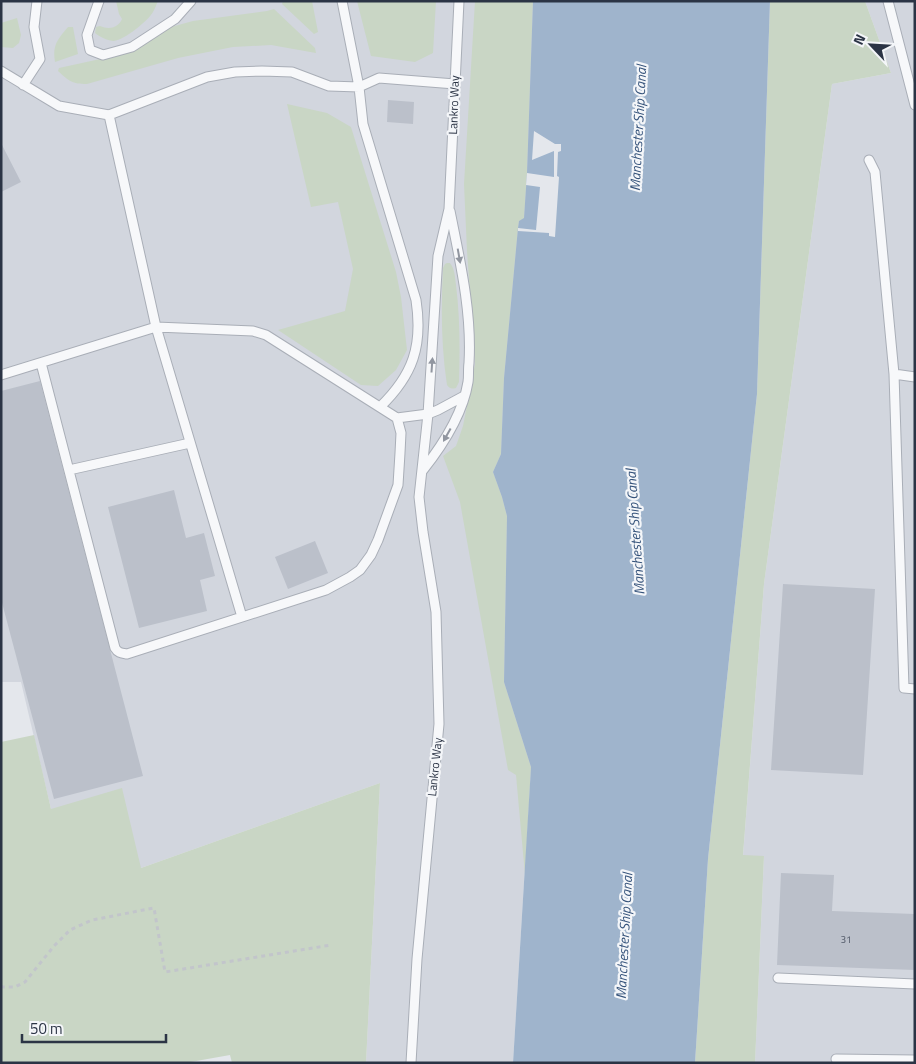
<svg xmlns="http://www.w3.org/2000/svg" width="916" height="1064" font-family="'Titillium Web',sans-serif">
<rect width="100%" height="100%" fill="#e4e7ec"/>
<path fill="#d2d6de" d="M1,1h532l-2,766 -18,296h-147l14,-280 -239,85 -90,-59 -30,-127h-20z
M865,1h50v1062h-160l9,-207h-21l21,-272 68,-500 59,-11z"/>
<path fill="#c9d6c5" d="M116,1h42c-2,4 -3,8 -5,11 -5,9 -29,28 -39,29 -6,0 -14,-4 -19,-8l1,-6 4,-1c9,4 18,2 22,-7l-3,-5z
M283,1h29l6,31 -4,2 -32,-30z
M357,1h79l-3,52 -18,9 -44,-6z
M475,1h58l-6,172 -3,46 -5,2 -1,7 -14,150 -3,76 -8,18 9,25 5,19 -3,166 27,85 -6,108 -9,-100 -8,-5 -48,-268 -17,-46 13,-10 7,-20 12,-62 -8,-113 -3,-67z
M770,1h95l26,72 -59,11 -68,500 -21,271 21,1 -9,207h-60l13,-204 49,-465z
M274,9l41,39 1,5 -45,-8 -38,2 -55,11 -91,26c-15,0 -18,-3 -29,-13l1,-3 64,-14 48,-27 22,-6 74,-10z
M17,18l4,17 -2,8 -6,5 -12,-1v-24z
M68,27h5l5,27 -23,8c-3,-17 3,-23 13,-35z
M287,104l40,9 24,14 45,145 5,25 6,53 -11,20 -18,16 -17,-1 -83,-55 67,-19 8,-42 -15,-67 -27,5z
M447,263h3c5,6 5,15 6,22 4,32 4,64 3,97l-3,6c-4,1 -6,1 -9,-3 -6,-39 -6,-78 -4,-117l2,-4z
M34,735l17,74 71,-21 19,80 239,-85 -14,280h-134l-2,-8 -45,8h-184v-321z"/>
<path fill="#9fb4cc" d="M533,1h237l-13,393 -49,465 -13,204h-182l18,-296 -27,-85 3,-166 -5,-19 -9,-25 8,-18 3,-76 14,-150 1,-7 5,-3 3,-45z"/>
<path fill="#e4e7ec" d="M534,131l21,13h6v7l-3,1 -1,24 2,1 -4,60 -6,-1v-3l-31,-2v-3l18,2 4,-43 -14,-2 1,-12 27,4v-26l-22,9z"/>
<path fill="#bbc0ca" d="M388,100l26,2 -1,22 -26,-2z
M1,143l20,39 -20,10z
M40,381l103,395 -89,23 -53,-200v-208z
M174,490l12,48 18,-5 11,43 -15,4 7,31 -68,17 -31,-121z
M315,541l13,32 -40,16 -13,-32z
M783,584l92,5 -12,186 -92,-5z
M781,873l53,2 -2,36 83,3v56l-138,-5z"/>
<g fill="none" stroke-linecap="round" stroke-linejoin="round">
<g stroke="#a9aeb7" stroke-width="11">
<path id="lane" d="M99,1l-12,34 3,15 13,5 29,-8 43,-28 16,-18
M342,1l17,86 4,37 53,176c7,46 -3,75 -36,107
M888,1l27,104
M1,71l58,35 50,9 98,-38 28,-5 27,-1 30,1 37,14 30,1 20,-9 76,6
M23,85l17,-26 -6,-32 3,-26
M869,160l6,12 19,202
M41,363l74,285c3,5 6,5 12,6l199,-64 24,-13 10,-7 11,-15 7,-15 20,-55 2,-32 1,-20 -4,-15 -131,-83 -13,-4 -97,-4 86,290
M1,375l155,-48 -47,-212
M915,377l-21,-3 10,314 11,1
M397,418l31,-4 10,-4 26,-14
M69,470l121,-27
M423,470c19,-24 40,-57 45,-88 1,-6 0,-13 1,-19 3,-51 -9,-102 -19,-152
M778,978l137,6
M836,1059l79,1
M411,1063l6,-104 22,-235 -3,-112 -13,-80 -4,-35 9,-83 10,-158 11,-47 10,-208"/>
</g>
<path stroke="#c2c5cb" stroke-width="3" stroke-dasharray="4 4" stroke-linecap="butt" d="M1,986l2,1h12l10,-5 29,-36 16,-16 22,-10 62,-12 11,64 166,-27"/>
<use href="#lane" stroke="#f7f8fa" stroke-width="9"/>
</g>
<defs><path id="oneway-solid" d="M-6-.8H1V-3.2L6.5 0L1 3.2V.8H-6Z" transform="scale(1.25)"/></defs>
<g fill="#9196a0">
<use href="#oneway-solid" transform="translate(459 256) rotate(80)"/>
<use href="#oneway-solid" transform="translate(432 365) rotate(-86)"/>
<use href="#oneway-solid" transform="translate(447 435) rotate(119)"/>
</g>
<g text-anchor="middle" stroke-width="4.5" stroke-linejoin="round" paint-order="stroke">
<g font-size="10" fill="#4f5766">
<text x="846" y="943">31</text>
</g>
<g font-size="12" fill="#2b3445" stroke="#f4f6f9">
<text transform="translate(454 105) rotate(-88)" y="4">Lankro Way</text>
<text transform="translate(435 767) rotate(-84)" y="4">Lankro Way</text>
</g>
<g font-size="14" font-style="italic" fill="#34527a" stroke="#f4f6f9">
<text transform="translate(638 128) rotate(-87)" y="5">Manchester Ship Canal</text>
<text transform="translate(635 532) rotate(-94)" y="5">Manchester Ship Canal</text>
<text transform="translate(624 936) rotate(-87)" y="5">Manchester Ship Canal</text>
</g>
</g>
<rect width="916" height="1064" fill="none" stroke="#2b3445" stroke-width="5"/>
<g transform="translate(871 45) rotate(295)" stroke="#f4f6f9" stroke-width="4" paint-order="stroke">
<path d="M0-4L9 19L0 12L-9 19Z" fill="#2b3445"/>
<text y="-8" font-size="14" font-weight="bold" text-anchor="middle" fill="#2b3445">N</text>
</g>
<path d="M22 1034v8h144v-8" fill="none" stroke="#2b3445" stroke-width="2.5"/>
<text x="30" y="1034" font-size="15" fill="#2b3445" stroke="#f4f6f9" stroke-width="4" paint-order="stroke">50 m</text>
</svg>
